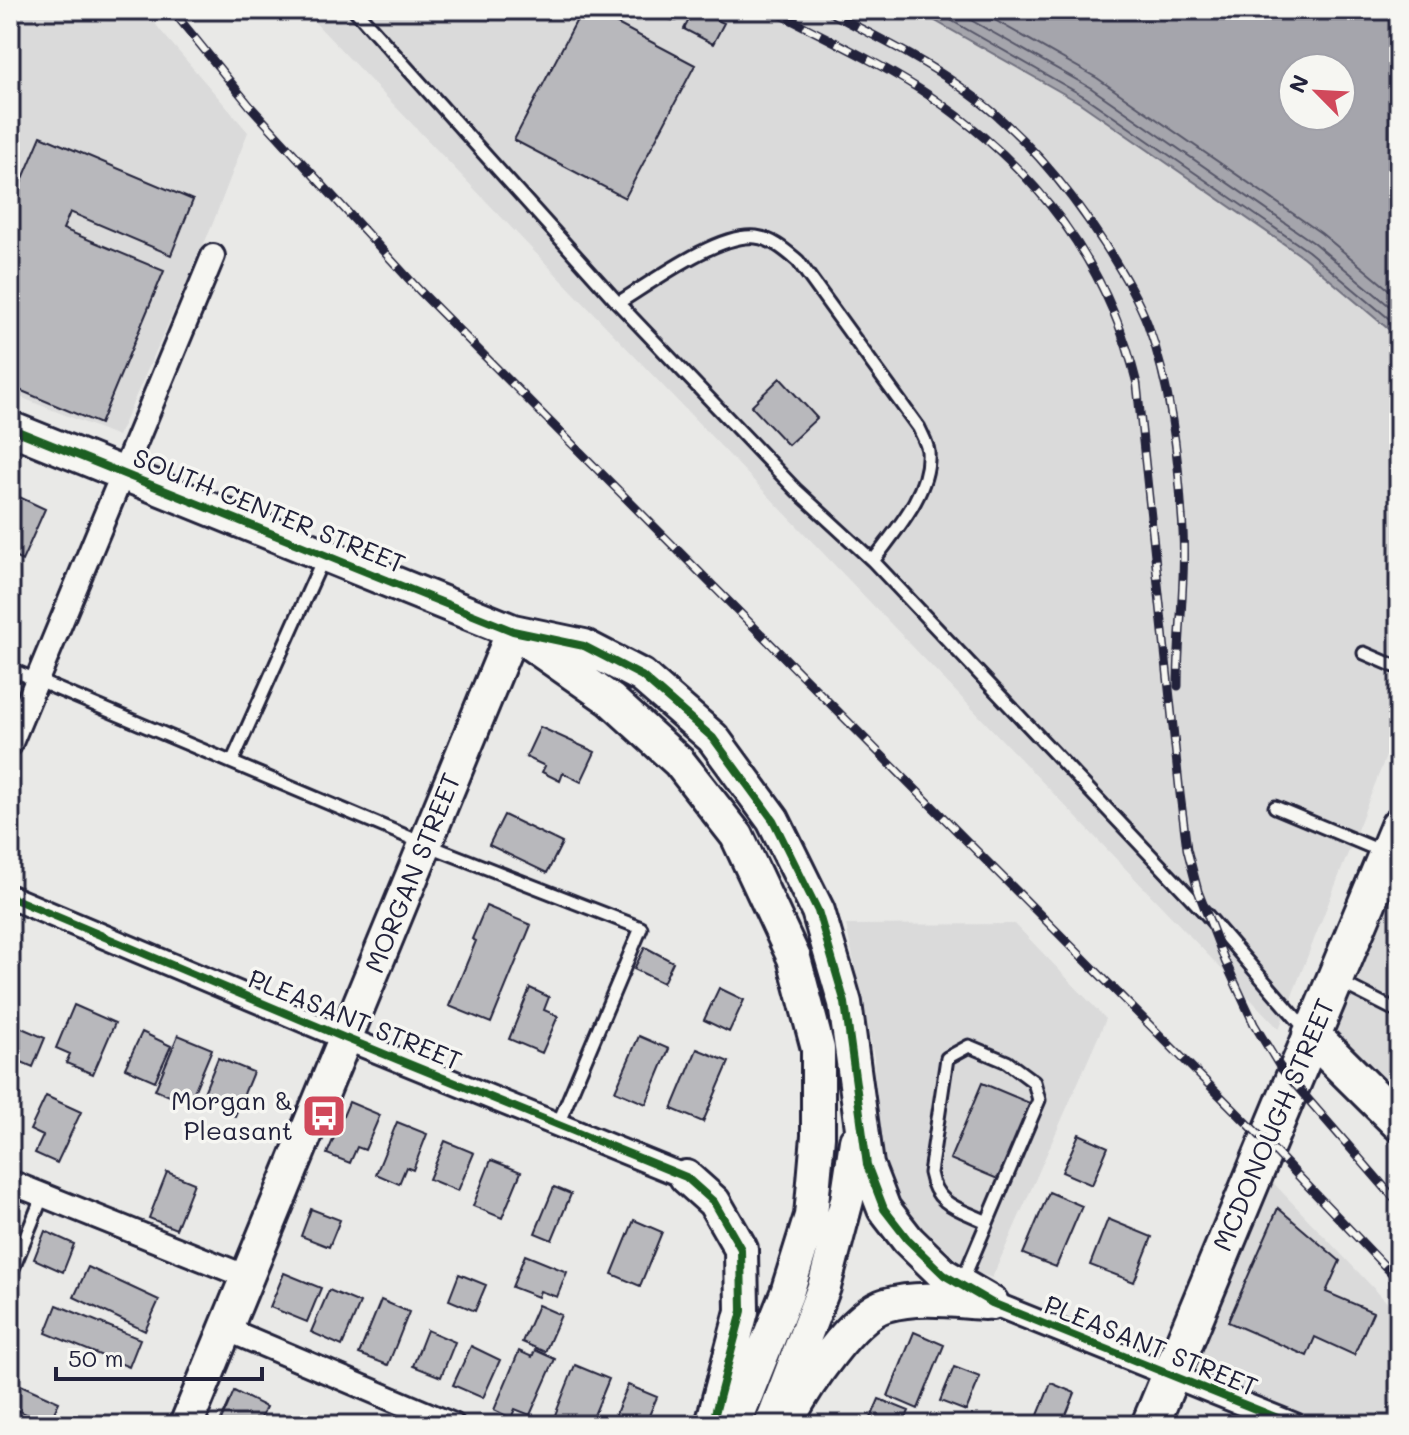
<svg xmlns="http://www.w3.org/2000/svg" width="1409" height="1435" font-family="Mali,sans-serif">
<rect width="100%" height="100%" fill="#e9e9e7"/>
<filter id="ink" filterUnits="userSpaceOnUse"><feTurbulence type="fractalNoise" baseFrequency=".0125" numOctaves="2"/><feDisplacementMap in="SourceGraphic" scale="16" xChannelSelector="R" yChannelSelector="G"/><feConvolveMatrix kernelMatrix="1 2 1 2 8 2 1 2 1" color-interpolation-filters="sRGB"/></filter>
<g filter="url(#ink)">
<path fill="#dadada" d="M10,10h136l14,20 88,102 -37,96 -93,208 -108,-43z
M303,10h613l164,93 223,154 96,81v385l-120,306z
M1399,865v230l-68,-68z
M1015,924l91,95 -114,259 -45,-16 -61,-67 -10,-44 -2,-94 -28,-132z
M1263,1172l136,143v110h-83l-132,-54z"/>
<path fill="#a5a5ac" stroke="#71717f" stroke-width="2" fill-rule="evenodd" d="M916,10h483v328l-96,-81 -223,-154zM1293,68h48v48h-48z"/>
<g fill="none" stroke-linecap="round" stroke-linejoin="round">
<path stroke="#565668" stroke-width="2" d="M933,10l152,87 223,154 91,76
M953,10l138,78 223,155 85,71
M977,10l120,68 224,155 78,65"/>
</g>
<path fill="#b8b8bc" stroke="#22223b" stroke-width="2" d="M582,10h9l104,55 -70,133 -111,-58z
M664,10h23l-4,8 -7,3 -8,-2z
M694,10l30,13 -11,21 -29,-15z
M41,136l152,64 -22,55 -101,-43 -7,17 101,42 -64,153 -90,-38v-177z
M780,378l37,40 -29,27 -37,-39z
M15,495l30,14 -23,52 -12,-6v-48z
M540,727l55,25 -14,30 -18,-9 -3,8 -18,-9 3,-6 -19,-9z
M504,815l58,28 -15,30 -58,-28z
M486,906l45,19 -40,98 -42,-17 27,-65 -4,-2z
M645,947l28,15 -10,21 -29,-14z
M530,988l19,9 -5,13 14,6 -16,37 -33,-14z
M719,988l25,12 -15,32 -25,-12z
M74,1005l41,18 -22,51 -27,-11 4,-9 -14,-6z
M10,1023l35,15 -12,29 -23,-10z
M142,1032l29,14 -16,35 -30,-13z
M178,1035l34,14 -23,55 -34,-14z
M639,1036l30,13 -23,55 -31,-13z
M697,1049l32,13 -26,60 -31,-13z
M218,1058l35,14 -18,44 -10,-4 4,-11 -24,-11z
M982,1083l50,21 -32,76 -50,-21z
M46,1096l35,16 -24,51 -22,-10 8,-17 -13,-6z
M349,1102l31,13 -15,35 -8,-3 -7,16 -23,-9z
M397,1122l30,12 -14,36 -7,-3 -7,17 -23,-10z
M1079,1134l29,13 -16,38 -30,-13z
M445,1141l29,12 -16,38 -29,-12z
M491,1160l30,12 -19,46 -29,-12z
M167,1172l27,11 -18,46 -27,-11z
M554,1187l17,7 -19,46 -17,-7z
M1049,1192l33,14 -26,61 -33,-13z
M1278,1208l62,53 -14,31 47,20 -19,43 -39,-18 -8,19 -79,-34z
M311,1209l29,11 -11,27 -28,-11z
M1108,1219l44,18 -18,45 -44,-17z
M634,1220l28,12 -22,54 -28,-12z
M45,1231l29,13 -11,28 -29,-13z
M525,1255l42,17 -10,25 -17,-6 -2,6 -26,-10z
M88,1267l71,33 -14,31 -71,-34z
M284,1273l37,15 -14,34 -37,-15z
M459,1274l27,11 -11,26 -26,-11z
M329,1290l31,13 -18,43 -31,-14z
M381,1300l28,12 -21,53 -29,-11z
M57,1305l83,34 -11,28 -83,-34z
M538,1305l23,10 -16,37 -23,-10z
M427,1330l28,12 -14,35 -28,-11z
M914,1332l30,13 -26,64 -30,-13z
M471,1346l29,14 -17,38 -30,-13z
M535,1350l20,9 -25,56 -15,-6 -4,9 -17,-8 25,-59 13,6z
M575,1365l34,14 -19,46h-39z
M954,1367l26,10 -14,34 -26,-10z
M14,1382l45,20 -10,22 -39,-17v-15z
M1051,1383l24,10 -13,32h-28z
M628,1385l29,12 -12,28h-34z
M234,1391l32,16 -8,18h-39z
M879,1399l30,12 -6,14h-35z"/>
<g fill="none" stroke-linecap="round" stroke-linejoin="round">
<g stroke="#22223b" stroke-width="17">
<path id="lane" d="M355,10l263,293 178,187 77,71 334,354 101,117
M618,303c33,-20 101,-71 138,-66 17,2 30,14 42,24l121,167c3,7 8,15 9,23 3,41 -33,80 -55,110
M1364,653l35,15
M10,669l415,175 216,84 -83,196
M232,762l91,-203
M1275,807l108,45
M1338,981l61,31
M10,1276l33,-81
M961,1284l78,-184 -5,-18 -27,-20 -38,-16 -22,12 -17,115c6,33 30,36 57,49"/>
</g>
<g stroke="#22223b" stroke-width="28">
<path id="street" d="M10,745l203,-489
M10,897l335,141 341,139
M10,1182l237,95
M992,1303l303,122
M226,1329l227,96"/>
</g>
<g stroke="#22223b" stroke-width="38">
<path id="secondary" d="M10,428l503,203 71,15 58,30 71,62 60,82 45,91 27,92 22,162 17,44 24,31 36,35 48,28
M525,640l86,60 68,62 58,74 57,122 24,91v87l-7,80 -24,77 -53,132
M686,1177l28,25 27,47 1,62 -30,114
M790,1416c16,-30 63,-102 96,-111 33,-9 66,-4 99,-2
M186,1425l327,-794
M771,1425l53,-138 23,-87 9,-59"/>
</g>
<g stroke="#22223b" stroke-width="42">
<path id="primary" d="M1311,1035l88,87
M1150,1425l249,-599"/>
</g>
<use href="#lane" stroke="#f6f6f2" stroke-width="11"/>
<use href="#street" stroke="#f6f6f2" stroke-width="22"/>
<use href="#secondary" stroke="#f6f6f2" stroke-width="32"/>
<use href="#primary" stroke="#f6f6f2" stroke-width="36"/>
<g stroke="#22223b" stroke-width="9">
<path id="rail" d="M172,10l78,96 169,184 847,852 133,139
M772,10c54,28 111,54 161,88 104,72 174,163 204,286l43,410 7,55 11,42 27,70 29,63 26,43 119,137
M826,10c44,24 91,46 132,75 61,43 107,98 147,160 16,26 32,51 43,80 22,60 30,127 34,191 5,57 -4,114 -4,170"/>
</g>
<use href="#rail" stroke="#f6f6f2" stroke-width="6" stroke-dasharray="18" stroke-linecap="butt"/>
<g stroke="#f6f6f2" stroke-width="13">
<path id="cycleway" d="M10,428l503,203 71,15 58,30 71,62 60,82 45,91 27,92 22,162 17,44 24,31 36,35 48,28 303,122
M10,897l335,141 341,139 28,25 27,47 1,62 -30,114"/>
</g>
<use href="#cycleway" stroke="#1b5e20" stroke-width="8"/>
</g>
</g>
<defs>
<g id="bus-square" transform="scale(2.3)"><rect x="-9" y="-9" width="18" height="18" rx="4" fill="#d1495b" stroke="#f6f6f2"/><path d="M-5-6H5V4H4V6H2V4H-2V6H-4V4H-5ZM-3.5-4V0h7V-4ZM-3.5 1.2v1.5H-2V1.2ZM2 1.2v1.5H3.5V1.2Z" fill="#fff"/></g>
</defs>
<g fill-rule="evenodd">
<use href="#bus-square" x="324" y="1116"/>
</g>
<g text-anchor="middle" stroke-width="7" stroke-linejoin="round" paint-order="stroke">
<g font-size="26" fill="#22223b" stroke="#f6f6f2">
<text transform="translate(269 511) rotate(22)" y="9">SOUTH CENTER STREET</text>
<text transform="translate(413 873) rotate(-68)" y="9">MORGAN STREET</text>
<text transform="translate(355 1020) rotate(22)" y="9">PLEASANT STREET</text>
<text transform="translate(1274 1125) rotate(-67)" y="9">MCDONOUGH STREET</text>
<text transform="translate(1151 1346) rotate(22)" y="9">PLEASANT STREET</text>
</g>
<g font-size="26" fill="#22223b" stroke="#f6f6f2" text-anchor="end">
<text x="293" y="1110">Morgan &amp;<tspan x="293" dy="30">Pleasant</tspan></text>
</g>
</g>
<rect width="1409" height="1435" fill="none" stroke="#f6f6f2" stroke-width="40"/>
<rect x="20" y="20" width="1369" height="1395" fill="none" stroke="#22223b" stroke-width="3" filter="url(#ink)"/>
<g transform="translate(1317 92) rotate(294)"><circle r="38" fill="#f6f6f2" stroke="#a1a1a9" stroke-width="2"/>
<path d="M0-6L14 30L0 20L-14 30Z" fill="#d1495b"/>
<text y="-12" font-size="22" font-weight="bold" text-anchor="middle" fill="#22223b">N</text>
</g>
<path d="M56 1367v12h206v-12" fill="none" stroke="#22223b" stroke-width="4"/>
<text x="68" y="1367" font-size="24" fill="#22223b" stroke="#f6f6f2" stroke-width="6" paint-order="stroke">50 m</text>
</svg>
